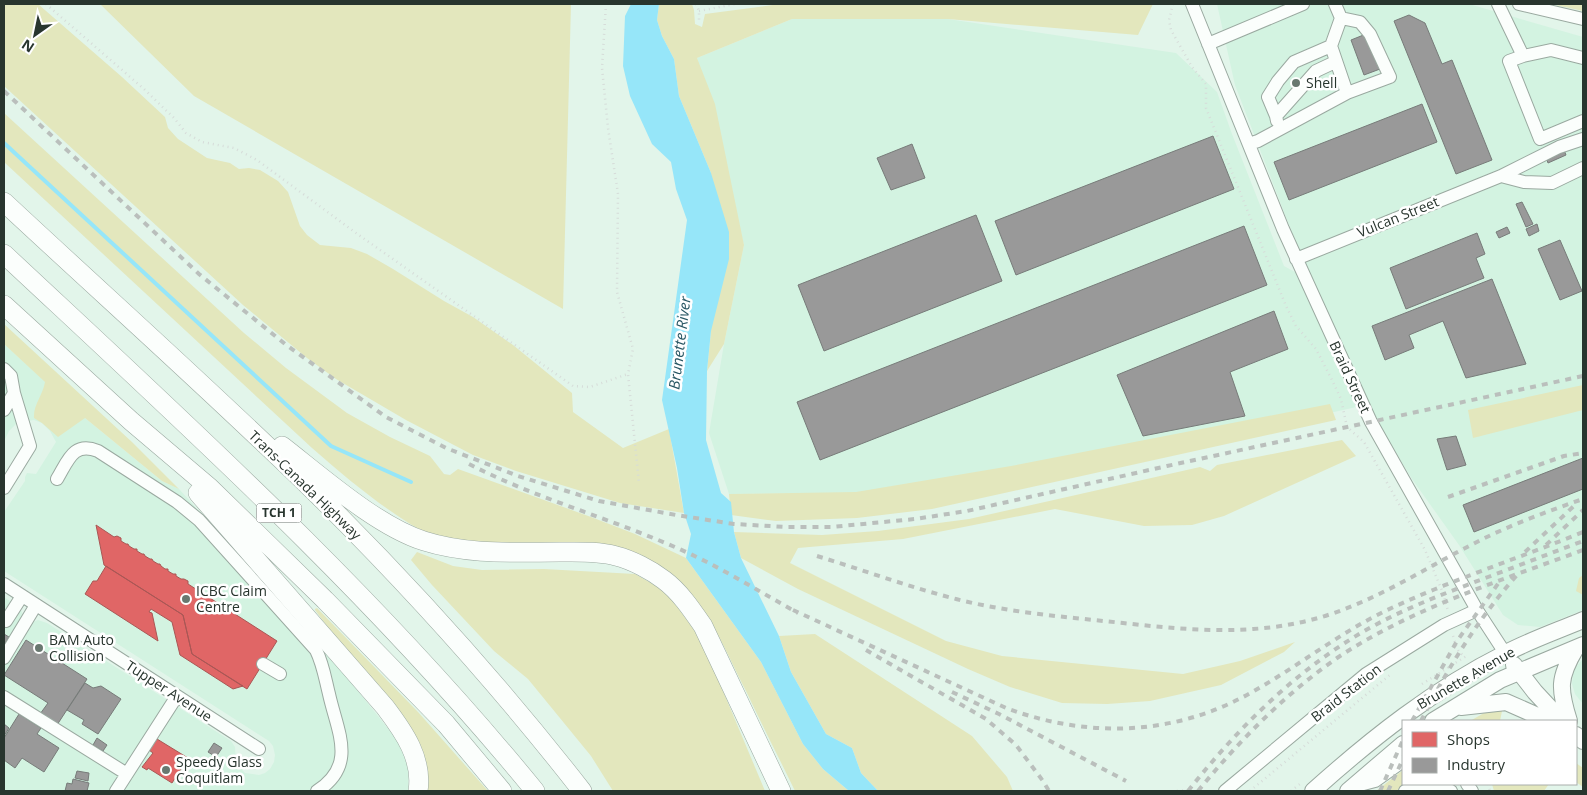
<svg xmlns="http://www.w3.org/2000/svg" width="1587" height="795" font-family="'Open Sans',sans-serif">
<rect width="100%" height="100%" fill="#e2f5ea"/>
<path fill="#d3f3e1" d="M1217,4h252l114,33v573l-43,17 -22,-2 -15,-10 -44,-70 -47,-66 -28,-46 -14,-29 -81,18 -433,71 -127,1 -20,-61 15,-89 20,-99 -47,-187 95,-39h156l228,34 41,39 15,42 52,132 29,16 -26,-62 -52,-135z
M4,344l81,74 77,63 17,8 41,45 129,146 49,61 6,13 4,15v22h-404v-194l16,11 3,7 10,7 5,-2 9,3 184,118 4,6 1,16 9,10 14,2 6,-2 5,-4 4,-7 1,-7 -2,-9 -4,-5 -265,-170v-59l21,-31v-4l2,-4 9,1 20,-32 -6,-11 -8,-8 -8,-3 -8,1 -10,3 -7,7 -5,10z
M1583,659v45l-8,-10 -3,-10 2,-15z"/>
<path fill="#e3e7bd" d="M4,4h34l84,73 43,40 3,11 10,11 29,19 23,5 9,6 10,-1 11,2 18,11 10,11 12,34 7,9 13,10 31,3 16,6 26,15 51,32 29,16 40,28 59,48 1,19 50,36 46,-19 15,84 -64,-10 -104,-32 -43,-16 -67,-35 -70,-41 -29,-21 -64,-53 -239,-219z
M100,4h471l-8,305 -369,-213z
M659,4h33l2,6 1,14 7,3 3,-13 75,-10h373l-15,31 -190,-16h-156l-95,39 18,46 29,141 -20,99 -17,27 4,-40v-158l-32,-77 -5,-37 -12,-23 -5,-16z
M1551,4h32v7z
M4,113l240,220 42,35 61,45 43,24 40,19 14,18 6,1 8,-6 133,48 44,17 51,24 75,104 42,82 20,25 26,22h-54c-16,-33 -33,-66 -49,-100 -21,-41 -39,-88 -76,-118l-237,-36c-45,-24 -82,-55 -121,-89l-308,-286z
M4,324l128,118 47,47 -17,-8 -77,-63 -27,19 -16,-14 -8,-5c-1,-13 9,-23 11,-36l-41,-38z
M1583,385v25l-110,28 -5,-28z
M1330,404l6,16 -404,89 -75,9 -81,3 -45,-6 -2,-21 127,-2 155,-26z
M1342,440l14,16 -132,60 -32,9 -48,1 -89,-17 -152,30 -105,9 -8,15 156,78 56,15 181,18 57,-13 55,-19 -11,10 -63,33 -71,16 -43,3 -45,-1 -52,-16 -42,-18 -170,-80 -57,-31 -7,-26 88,3 56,-4 91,-12 231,-52 10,4 7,-6z
M417,552l36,14 29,4 62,-1 91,5 23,13 13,11 31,43 63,150h-152l-22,-35 -63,-77 -34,-28 -62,-66 -21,-25z
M1583,575v20l-7,-4 3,-13z
M317,608l101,104 70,79h-62l1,-13 -95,-145 -17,-23v-1z
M815,634l157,102 35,41 6,14h-135l-17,-18 -9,-25 -26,-14 -35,-62 -12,-36z
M1493,711h9l-2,10h-30l14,-8z
M1576,763l7,5v19l-7,-5z
M1403,770v14h5l-12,7h-20z
M1492,784h57l-5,7h-50z"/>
<path fill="#96e6f9" d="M631,4h28l-2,16 5,16 12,23 5,37 32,77 18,59v27l-18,72 -4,40 -1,69 15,53 10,9 3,30 7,26 38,78 12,36 35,62 26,14 9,25 17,18h-29l-26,-22 -20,-25 -42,-82 -75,-104 5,-24 -7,-21 -7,-45 -15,-68 25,-180 -11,-31 -5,-27 -19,-18 -22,-48 -7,-30 2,-50z"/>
<path fill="#e06666" stroke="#a95755" d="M96,525l18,12 3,-1 4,2v3l5,3h2l1,2 5,3h3v2l5,3h2l1,2 5,3h2l1,2 5,3h2l1,2 4,3h3v2l5,3h3v2l5,3h3l4,2v3l89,57 -30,48 -55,-35 -9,-39 -79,-50z
M106,566l77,49 9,39 51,32 -10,3 -53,-34 -8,-33 -21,-13 -2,3 3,1 6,28 -73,-47 8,-13h4z
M157,739l31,19 -16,25 -24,-15 -1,2 -5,-3 11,-14 -4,-3z"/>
<path fill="#999" stroke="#777b79" d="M1409,15l16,8 17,41 10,-4 40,100 -36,14 -62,-153z
M1366,34l14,35 -16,6 -13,-35z
M1422,104l15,38 -148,58 -15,-38z
M1213,136l21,53 -218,86 -21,-54z
M912,144l13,34 -34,12 -14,-32z
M1564,150l2,5 -18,8 -2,-6z
M1522,202l11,22 -7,3 -10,-23z
M976,215l26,66 -178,70 -26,-66z
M1537,224l2,7 -10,5 -3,-7z
M1244,226l23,59 -447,175 -23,-58z
M1507,227l3,6 -11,5 -3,-6z
M1477,233l8,21 -9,4 8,20 -78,31 -16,-41z
M1560,240l22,51 -22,9 -22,-51z
M1492,279l34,85 -60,14 -23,-57 -34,14 5,13 -29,12 -13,-34z
M1274,311l14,38 -58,23 15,44 -102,20 -26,-61z
M1456,436l10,29 -19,5 -10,-31z
M1583,458v31l-109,43 -11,-27z
M4,634l5,3 -5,8z
M26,640l61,39 -30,46 -17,-11 8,-11 -44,-28z
M85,683l8,5 8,-2 20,13 -23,35 -16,-10 2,-4 -17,-10z
M19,714l22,14 -4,6 22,14 -15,24 -22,-14 -7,10 -11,-8v-22z
M4,724l5,4 -5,8z
M97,738l10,7 -4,6 -10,-6z
M214,743l8,5 -6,9 -8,-5z
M77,771l12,2 -1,8 -13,-3z
M73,779l16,4 -2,8h-22l2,-8 5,1z"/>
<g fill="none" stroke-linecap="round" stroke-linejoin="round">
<path stroke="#96e6f9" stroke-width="4" d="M4,143l327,303 80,36"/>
<g stroke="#9aa9a0" stroke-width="14">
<path id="minor" d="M1192,4l91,225 88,193 106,188 28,43
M1498,4l25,52
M1519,4l64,15
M1341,18l19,4 10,12 20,43 -43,16
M1208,44l95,-40
M1583,58l-32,-8 -28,6 -14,5 31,78 43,-18
M1276,116l-8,-19 10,-16 16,-19 37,-16
M1277,121l-1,-5 40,-45 19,-9
M1249,144l9,-3 89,-48 -16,-47 10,-28 -6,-14
M1501,176l23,6 28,1 31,-15
M1296,259l205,-83 58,-29 24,-8
M4,369l7,7 3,17 16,53 -26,42
M4,410l10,-17
M57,479c11,-18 16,-38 41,-28l79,51 22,18 117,130c7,14 9,28 13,44 8,37 29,71 -12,97
M4,584l255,165
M4,620l2,1 16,-25
M4,658l32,-53
M263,664l17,10
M4,697l123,77
M1467,784l5,7
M1356,786l19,-5 28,-20
M116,791l61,-95
M1225,791l141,-117 78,-49 33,-15
M1405,791c15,-8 31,-8 46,0"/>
</g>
<g stroke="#9aa9a0" stroke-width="18">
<path id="major" d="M1514,665l21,27 27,29
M1461,707l45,-5 43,19
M1433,721l67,-41 83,-35
M1569,721c-10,-32 -11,-43 7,-73
M1576,735l7,6
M1313,791c59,-53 121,-102 193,-138 25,-13 51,-22 77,-33
M1348,791l55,-47"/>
</g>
<g stroke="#9aa9a0" stroke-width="20">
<path id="highway" d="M4,202c104,97 211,192 313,292 94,93 184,193 265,297
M4,254c184,172 371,341 531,537
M4,305l127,116 79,67 115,112 121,124 56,67
M282,446c40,31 95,80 142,95 44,14 90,11 136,11 18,0 38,-1 56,4 16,4 35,14 48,24 16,12 28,30 39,46l78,165
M198,493l187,214c19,25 38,52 33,84"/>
</g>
<path stroke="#d6dcd9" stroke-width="2.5" stroke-dasharray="1 4" stroke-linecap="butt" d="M46,4l98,85 30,29 12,15 16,9 32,6 23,12 99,73 217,153 17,1 38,-13
M606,4l-4,64 6,60 10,66 -1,98 16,57 -5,25 11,110
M696,4l3,7v11
M1173,4l-4,16 2,10 21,37 14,17v24l80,198 10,20 20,23 15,29 10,21 6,28 17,15 61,108 18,43 5,18
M699,11l36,-7
M1453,636c3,8 3,17 13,20
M1422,684l46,-29
M1488,784l2,7
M1177,791l3,-1 4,1
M1250,791l141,-117
M1291,791l9,-7"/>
<use href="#minor" stroke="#fbfefc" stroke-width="12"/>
<use href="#major" stroke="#fbfefc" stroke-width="16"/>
<use href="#highway" stroke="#fbfefc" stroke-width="19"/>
<path stroke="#babfbc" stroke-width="4" stroke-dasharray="6 6" stroke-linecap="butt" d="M4,91l195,183 86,70 101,73 60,31 72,28 81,25 77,14 58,9 53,3h44l84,-8 52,-8 200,-45 416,-90
M469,464c66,34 140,54 208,84 42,18 81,43 121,65
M1448,497l116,-41 19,-3
M1546,545l37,-35
M1525,552l51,-48
M817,556c46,14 92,31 139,43 54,14 111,18 167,24 72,8 142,14 211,-10 49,-17 92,-45 137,-68 36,-19 75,-33 112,-46
M793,610l213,98c83,31 170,28 248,-17 44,-25 83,-56 129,-79 65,-31 134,-53 200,-80
M866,650l120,69 30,26 27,36 6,10
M952,692l47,22 127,67
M1412,721l45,-80 43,-60
M1421,721c26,-52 57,-102 96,-146
M1188,791c51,-64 107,-120 178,-161 39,-22 80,-37 122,-53 32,-12 63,-24 95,-36
M1198,791c41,-50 86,-96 139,-133 75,-50 163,-77 246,-108
M1380,791l23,-51
M1388,791l15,-32"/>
</g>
<g fill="#697870" stroke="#fff" stroke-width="2">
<circle cx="1296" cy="83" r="5"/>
<circle cx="186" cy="599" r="5"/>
<circle cx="39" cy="648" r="5"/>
<circle cx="166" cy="770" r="5"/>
</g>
<g text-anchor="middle" stroke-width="5" stroke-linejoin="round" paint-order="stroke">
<rect fill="#fff" stroke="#68726d" stroke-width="1" x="256.5" y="503.5" width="45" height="19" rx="4"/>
<g font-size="12" font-weight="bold" fill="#28352e">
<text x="279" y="517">TCH 1</text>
</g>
<g font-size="14" fill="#28352e" stroke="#fff" text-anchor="start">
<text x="1306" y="88">Shell</text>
<text x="196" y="596">ICBC Claim<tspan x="196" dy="16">Centre</tspan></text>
<text x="49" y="645">BAM Auto<tspan x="49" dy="16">Collision</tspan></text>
<text x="176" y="767">Speedy Glass<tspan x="176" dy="16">Coquitlam</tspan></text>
</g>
<g font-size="14" fill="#28352e" stroke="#fff">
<text transform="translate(1398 217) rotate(-22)" y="5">Vulcan Street</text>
<text transform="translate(1350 377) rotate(65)" y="5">Braid Street</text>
<text transform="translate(305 485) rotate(44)" y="5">Trans-Canada Highway</text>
<text transform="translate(1466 678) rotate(-30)" y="5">Brunette Avenue</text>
<text transform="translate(169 691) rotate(33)" y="5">Tupper Avenue</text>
<text transform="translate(1346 693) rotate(-38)" y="5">Braid Station</text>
</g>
<g font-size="15" font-style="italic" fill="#285663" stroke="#fff">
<text transform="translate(680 343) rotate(-83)" y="5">Brunette River</text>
</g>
</g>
<rect width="1587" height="795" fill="none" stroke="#28352e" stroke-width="10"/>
<rect x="1402" y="720" width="175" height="65" fill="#ffffff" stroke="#a9aeab"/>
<rect x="1412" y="732" width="25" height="15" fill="#e06666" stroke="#a9aeab"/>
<text x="1447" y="745" font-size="15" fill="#28352e">Shops</text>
<rect x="1412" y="758" width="25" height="15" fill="#999999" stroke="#a9aeab"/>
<text x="1447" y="770" font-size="15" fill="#28352e">Industry</text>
<g transform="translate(35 35) rotate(213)" stroke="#ffffff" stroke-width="4" paint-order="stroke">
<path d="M0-4L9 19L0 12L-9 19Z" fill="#28352e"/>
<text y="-8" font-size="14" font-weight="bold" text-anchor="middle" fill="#28352e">N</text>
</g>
</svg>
